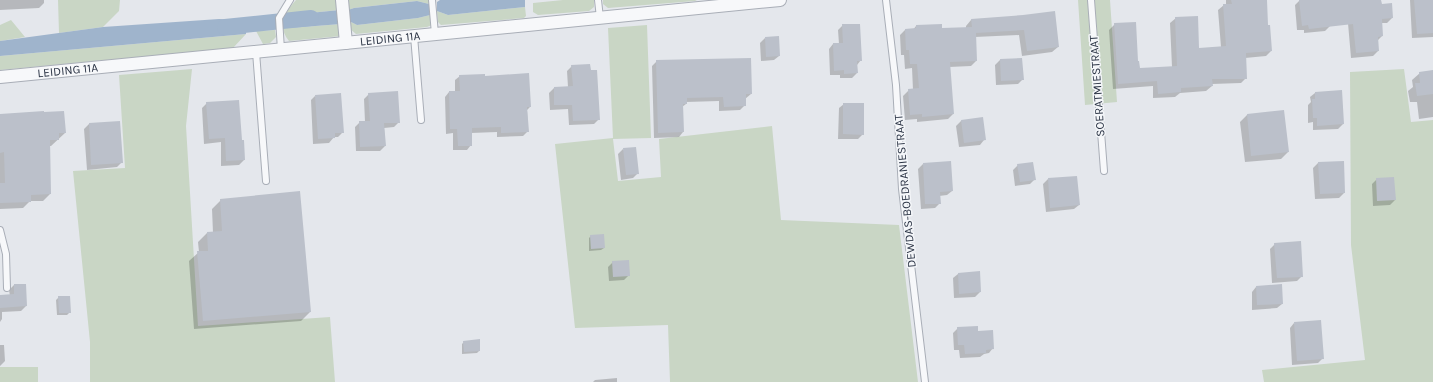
<svg xmlns="http://www.w3.org/2000/svg" width="1433" height="382" font-family="Karla,sans-serif">
<rect width="100%" height="100%" fill="#e4e7ec"/>
<path fill="#c9d6c5" d="M58,0h62l-1,11 -16,16 -44,6z
M296,0h43l1,10 -51,5 1,13 51,-4v12l-52,5c-12,-14 -4,-29 7,-41z
M348,0h81v4l-12,-3 -63,7 -6,2z
M563,0h31v7l-5,4 -51,4 -5,-3v-9z
M603,0h94l-2,1 -87,7 -5,-4z
M1078,0h32l7,102 -32,3z
M525,7l1,9 -2,2 -83,7 -3,-3 -1,-11 11,4z
M430,15l2,10 -5,2 -71,7 -7,-6v-7l8,4 61,-7z
M11,20l14,17 -25,4v-16z
M647,25l4,113 -38,1 5,42 43,-4 -2,-38 113,-13 9,94 118,5 19,157h-248l-2,-57 -93,3 -20,-184 58,-6 -5,-110z
M275,30l1,7 -6,6 -7,1 -7,-13z
M246,34l-13,14 -233,22v-14z
M192,69l-6,57 12,200 132,-9 5,65h-245v-40l-17,-171 52,-3 -6,-93z
M1404,69l7,53 22,-2v262h-169l-2,-12 103,-10 -14,-115 -1,-173z
M0,367h38v15h-38z"/>
<path fill="#9fb4cc" d="M440,0h85v7l-77,8 -11,-4v-9z
M417,1l12,3 1,11 -12,3 -61,7 -8,-4 -1,-11 6,-2z
M340,10l1,14 -51,4 -1,-13z
M219,19l27,1v14l-246,22v-15l103,-14z"/>
<path fill="#0003" d="M0,0h44v3l-5,5 -39,2z
M1226,0h40l1,26 4,25 -5,5 -21,2 1,20 -5,5 -29,1v2l-6,5 -26,2 -5,4 -22,1v-12l-40,3 -4,-59 6,-6 22,38 2,7 33,-2 -2,-44 6,-5 22,31 23,-2 -3,-37 6,-5h2z
M1300,0h27l3,26 -5,5 -21,2v-3h-7l-2,-25z
M1346,0h34l1,5 11,13 -5,5h-6l1,13 -5,5 1,10 -5,5 -22,2z
M1410,0h23v37l-21,1z
M1023,16l35,31 -6,5 -30,4 -3,-21 -44,2 1,24 -5,5 -22,1 4,47 -5,5 -31,3v-3l-12,1 -2,-24 6,-6h4l-1,-22 -7,1 -1,-14h-3l-1,-20 5,-5h8l3,-4 25,3 25,-1v-2l5,-6z
M843,25l18,35 -4,5v8l-5,5h-12v-3h-10l-1,-26 4,-5h6l-1,-14z
M765,38l14,18 -5,4 -13,1 -1,-18z
M1021,59l2,20 -5,5 -22,1 -1,-20 5,-5z
M657,61l94,33 -6,5v6l-5,5 -21,1v-10l-33,1v2l-4,3 1,25 -4,5 -25,1 -2,-72z
M572,66l27,53 -5,5 -25,1 -1,-16 -18,1 -1,-17 5,-5 14,-1 -1,-16z
M1433,71v46l-14,2 -2,-17h-7l-2,-11 5,-4 -1,-7 8,-7z
M460,76l24,1 46,30 -3,3 1,21 -5,5 -26,1v-5l-26,1v12l-4,5h-14v-17l-7,1 -1,-37 4,-5h6v-12z
M1315,93l28,31 -5,5 -25,1v-8l-5,1v-18l3,-3 -1,-5z
M369,94l30,28 -5,5 -10,1 1,18 -5,5h-24l-1,-24 5,-5h5l-1,-23z
M315,96l28,36 -5,5h-4l-5,6 -16,1 -2,-44z
M207,103l34,38 3,19 -5,5 -18,1v-24l-17,2 -2,-36z
M844,104l19,30 -5,5h-20l1,-31z
M1283,111l5,41 -7,7 -36,3 -5,-40 7,-7z
M0,115l65,18 -14,13h-2l1,48 -7,7h-13l-7,7 -23,1z
M982,118l2,22 -4,5 -21,2 -3,-21 5,-5z
M119,122l3,40 -5,5 -30,3 -3,-41 5,-5z
M623,149l15,24 -5,5 -12,2 -3,-26z
M1343,162l1,31 -5,5 -24,1 -2,-31 5,-5z
M923,164l29,27 -5,4 -8,1 1,7 -5,5 -14,1 -3,-40z
M1018,165l17,14 -5,5 -15,2 -2,-16z
M1048,179l31,26 -5,4 -28,3 -3,-28z
M1377,179l18,21 -5,5 -17,1 -1,-22z
M221,200l89,112 -9,9 -107,8 -5,-68 10,-9 -1,-10 9,-9h6l-1,-24z
M591,236l13,12 -3,2 -12,1v-13z
M1275,244l27,32 -5,5 -25,2 -2,-34z
M613,262l16,13 -5,5 -15,1 -1,-14z
M979,272l1,20 -5,5 -21,1 -1,-20 5,-4z
M14,285l12,21 -5,5 -19,1v7l-2,3v-26h10l-1,-6z
M1256,287l26,17 -5,4 -25,2v-18z
M59,297l11,15 -3,3h-10l-1,-15z
M1294,323l29,35 -5,5 -26,2 -2,-37z
M958,328l19,4 16,16 -4,5 -5,1 -4,3 -20,1 -1,-8h-5l-1,-17z
M464,342l15,9 -2,2 -15,1v-10z
M0,345h4l1,16 -5,5z
M617,378v4h-24l2,-2z"/>
<g fill="none" stroke-linecap="round" stroke-linejoin="round">
<path stroke="#9fb4cc" stroke-width="16" d="M225,27l86,-9"/>
</g>
<path fill="#bbc0ca" d="M1231,0h36l1,25h2l2,26 -26,2 1,26h-35l1,7 -32,2v4l-23,2 -1,-13 -39,3 -4,-61 22,-1 2,39h1l1,7 37,-2 -2,-49 23,-1 1,32 27,-2 -3,-42h9z
M1299,0h82l1,4 10,-1 1,15 -11,1 1,17 -5,1 1,14 -23,2 -3,-29 -44,5 -1,-4 -6,1z
M1414,0h19v33l-16,1z
M1055,11l4,36 -32,4 -3,-21 -48,3 1,28 -27,1 4,52 -32,3v-3l-12,1 -2,-26 11,-1 -2,-24h-7l-1,-14h-3l-1,-21 11,-1v-3l26,-1v4l30,-1 -1,-8 52,-4z
M842,24h18l2,37h-5l1,12 -14,1v-4l-10,1 -1,-28h10z
M779,36l1,20 -14,1 -1,-20z
M751,58l1,36h-6v12l-22,1 -1,-10 -36,1v6h-4l1,28 -26,1 -2,-73z
M1022,58l2,22 -23,1 -1,-22z
M590,64l1,6h6l3,50 -27,1 -1,-16h-18v-18l19,-1 -2,-21z
M1433,70v24l-16,2 -2,-13h5l-1,-11z
M529,73l2,34h-4l2,25 -28,1v-6l-29,1v18h-14l-1,-17h-7l-1,-38h11l-1,-16 26,-1v2z
M1342,90l2,34 -27,2v-8h-4l-1,-19h3v-7z
M398,91l2,32h-16l2,23 -26,1 -1,-26h11l-2,-28z
M341,93l3,40h-9v5l-17,1 -3,-44z
M239,100l3,40h2l1,20 -19,1 -1,-23 -16,1 -3,-37z
M843,103h21v32l-21,-1z
M1284,110l5,42 -38,4 -4,-42z
M44,111v1l20,-1 2,22h-7v7h-9l1,54 -20,1v7l-31,1v-20h5l-1,-31 -4,1v-39z
M983,117l3,23 -22,3 -3,-23z
M120,121l3,42 -32,2 -2,-42z
M636,147l3,27 -13,1 -3,-27z
M951,161l2,30 -13,1 1,12h-16l-2,-41z
M1344,161l1,32 -25,1 -2,-32z
M1033,162l3,18 -16,2 -3,-18z
M1077,176l3,29 -30,3 -2,-30z
M1394,177l2,23 -19,1 -1,-23z
M300,191l11,121 -108,9 -6,-70h11l-1,-19 15,-1 -2,-32z
M604,234l1,14 -14,1 -1,-14z
M1301,241l2,36 -26,1 -3,-35z
M629,260l1,16 -17,1 -1,-16z
M980,271l1,21 -22,2 -1,-21z
M14,284h12l1,22 -27,2v-13l14,-1z
M1282,284l1,20 -26,1 -1,-19z
M58,296h12l1,17h-12z
M1321,320l3,39 -27,2 -3,-39z
M978,326v5l15,-1 1,19 -8,1v3l-21,1 -1,-9h-6l-1,-18z
M480,339v12l-16,1 -1,-11z"/>
<g fill="none" stroke-linecap="round" stroke-linejoin="round">
<g stroke="#a9aeb7" stroke-width="8">
<path id="service" d="M432,0l3,34
M598,0l2,18
M886,0l10,85 6,104 23,193
M1091,0l13,171
M414,36l7,84
M281,50l-2,-32 11,-18
M256,52l10,129
M0,230l6,24 1,34"/>
</g>
<g stroke="#a9aeb7" stroke-width="14">
<g id="minor">
<path d="M342,0l4,43"/>
<path id="s1" d="M0,77l780,-77"/>
</g>
</g>
<use href="#service" stroke="#f7f8fa" stroke-width="6"/>
<use href="#minor" stroke="#f7f8fa" stroke-width="12"/>
</g>
<g text-anchor="middle" stroke-width="3" stroke-linejoin="round" paint-order="stroke">
<g font-size="12" fill="#2b3445" stroke="#f4f6f9">
<text dy="4" stroke="none"><textPath href="#s1" startOffset="392">LEIDING 11A</textPath></text>
<text dy="4" stroke="none"><textPath href="#s1" startOffset="68">LEIDING 11A</textPath></text>
<text transform="translate(1097 86) rotate(-94)" y="4">SOERATMIESTRAAT</text>
<text transform="translate(905 191) rotate(-95)" y="4">DEWDAS-BOEDRANIESTRAAT</text>
</g>
</g>
</svg>
